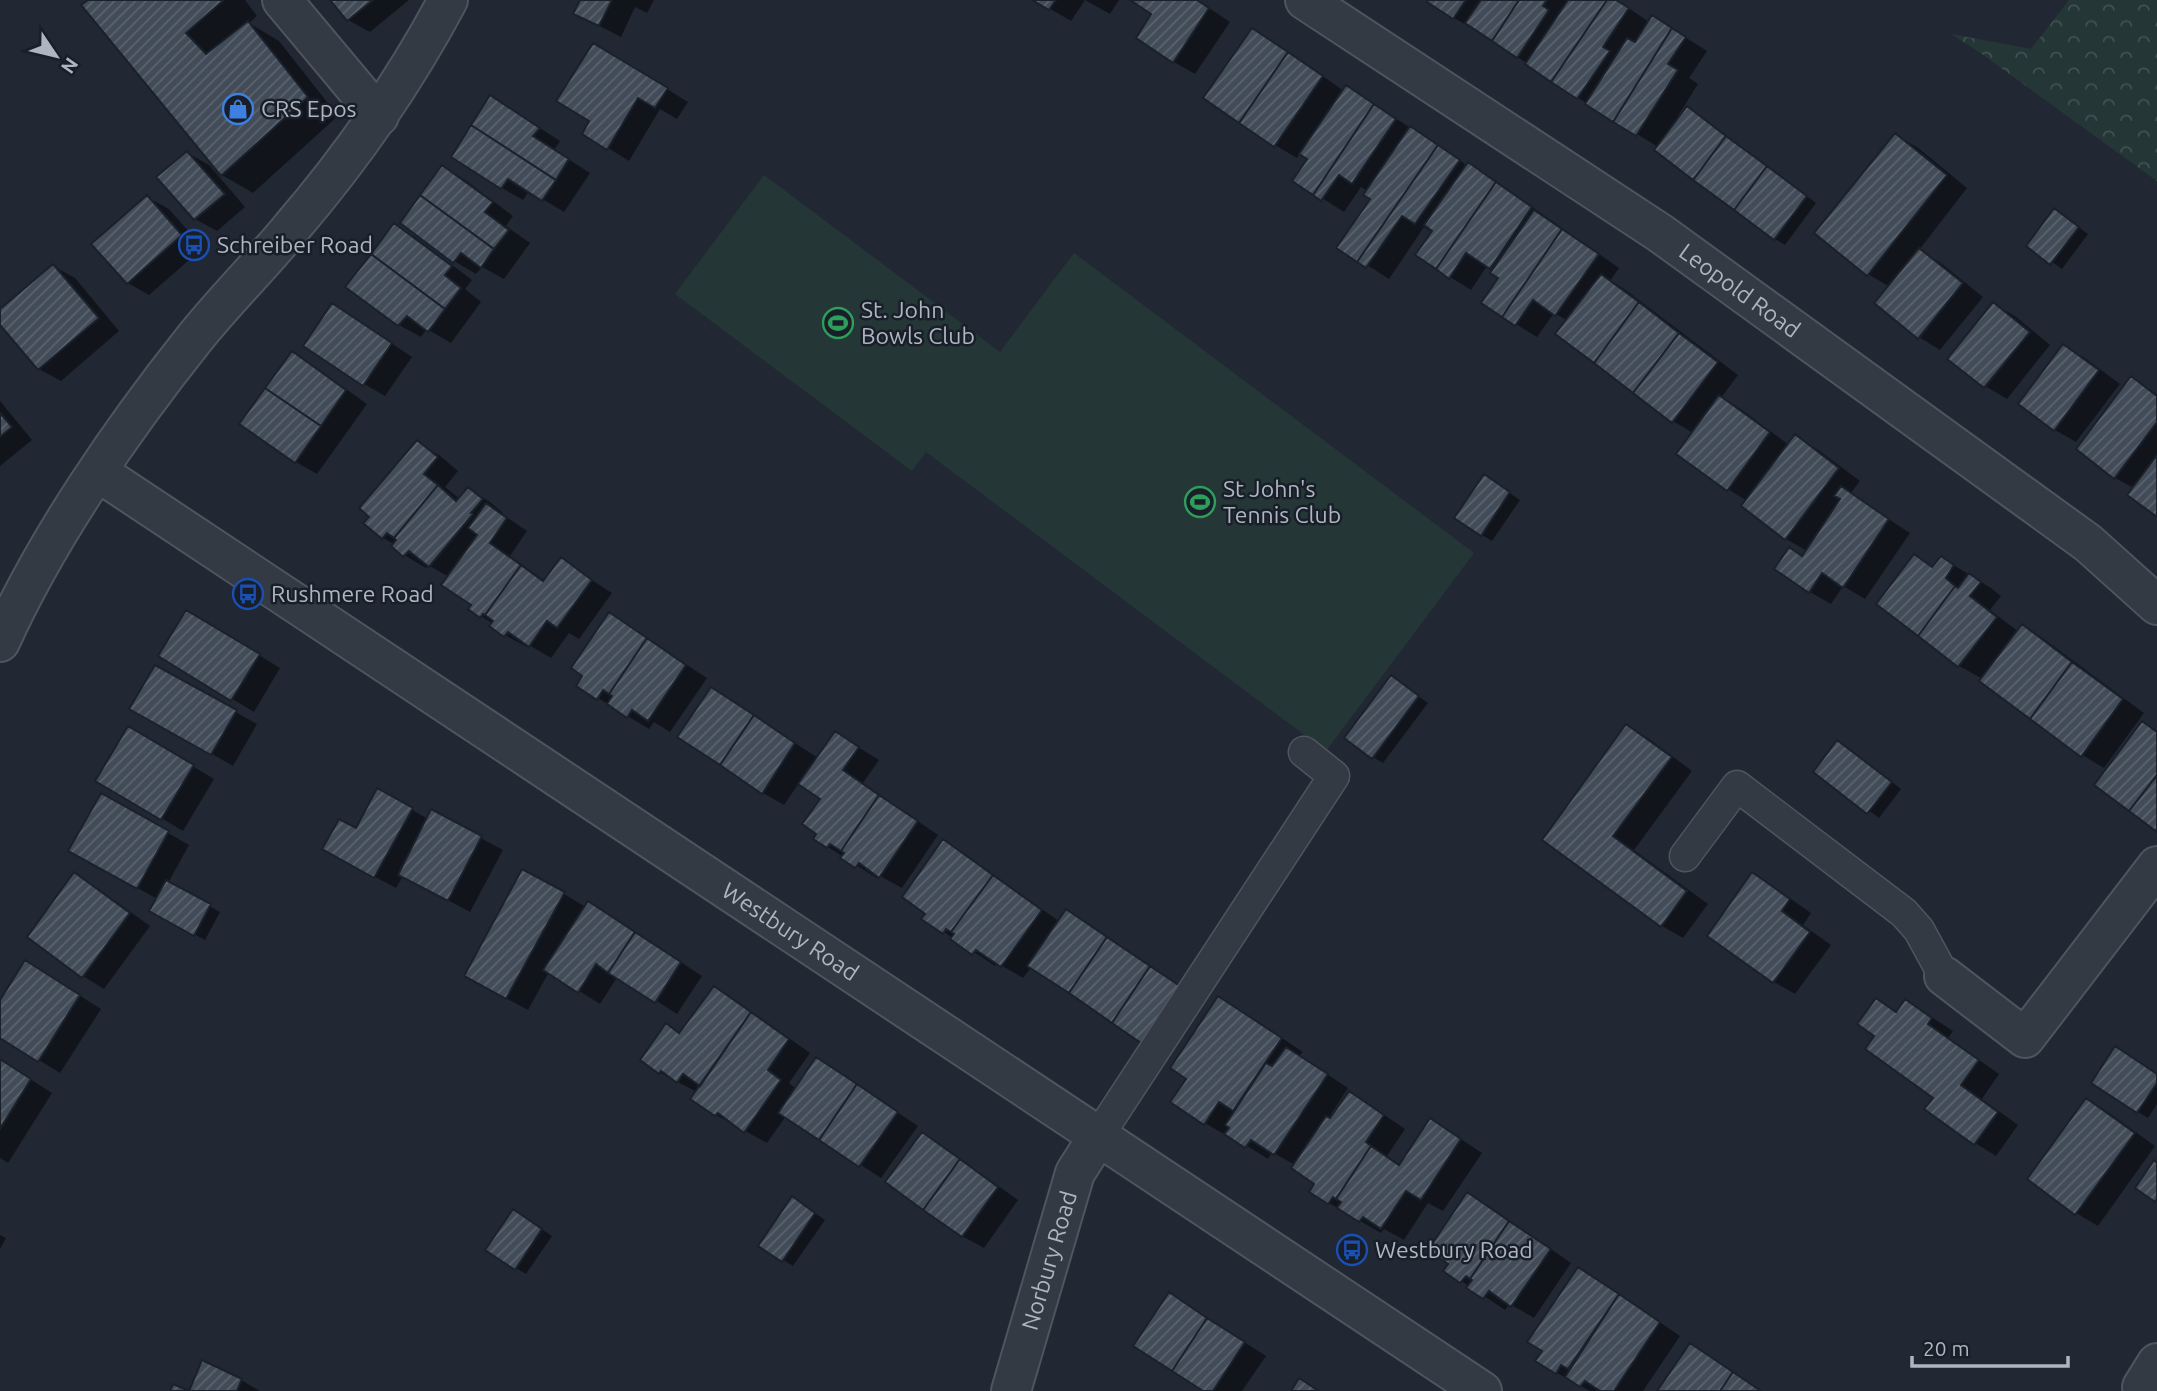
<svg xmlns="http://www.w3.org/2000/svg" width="2157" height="1391" font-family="Ubuntu,sans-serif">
<defs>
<pattern id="park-crowns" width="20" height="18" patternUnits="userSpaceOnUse" patternTransform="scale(1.75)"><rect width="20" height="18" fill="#253637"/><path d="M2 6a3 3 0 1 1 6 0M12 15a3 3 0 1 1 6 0" fill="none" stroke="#425152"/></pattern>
<pattern id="building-hatch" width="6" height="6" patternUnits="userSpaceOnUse" patternTransform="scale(1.75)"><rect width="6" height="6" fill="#424b58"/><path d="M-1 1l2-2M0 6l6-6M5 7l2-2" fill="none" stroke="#5b636e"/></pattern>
</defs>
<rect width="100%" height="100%" fill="#212833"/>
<path fill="url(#park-crowns)" d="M2069,0h88v181l-178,-129 -28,-18 80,15z"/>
<path fill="#253637" d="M764,175l236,177 74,-99 400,300 -148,198 -400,-299 -14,19 -237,-177z"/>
<path fill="#0007" d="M90,0h155l12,16 -8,7 30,18 59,75 -85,77 -31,-18z
M332,0h77l-39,32 -22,-12z
M582,0h72l-7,13 -12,-6 -14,30 -46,-24z
M1035,0h50l-14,21z
M1085,0h34l-9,14z
M1133,0h64l33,22 -35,52 -21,-12 -21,-48z
M1428,0h189l32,22 25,8 33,21 -18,27 9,6 -20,32 2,1 17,-3 119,89 -31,42 -10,-6 -117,-92 -80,-49 -102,-69 -1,1 -21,-12z
M1274,42l70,49 24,9 100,66 22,11 129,91 -9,13 13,7 115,87 -17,23 20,11 48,36 6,-8 22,12 43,32 -10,13 60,39 -45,66 -22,-13 -12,18 -21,-12 -7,-35 4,-6 -21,-12 -39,-38 -19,-12 -35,-56 -20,-12 -105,-100 -14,-8 -17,24 -21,-13 -16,-47 -6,-7 -7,-4 -16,24 -21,-13 -17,-44 -9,-6 -35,52 -50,-32 34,-48 -6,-8 -6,-4 -17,25 -50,-32 15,-21 -9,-7 -3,6 -22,-13 -69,-47z
M615,57l73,45 -11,17 -17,-10 -31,52 -21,-13z
M512,110l48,31 -6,9 36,23 -26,39 -35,-21 -6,9 -21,-12z
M1895,135l22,12 50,41 -48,62 22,13 42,34 -43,53 -21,-13 -29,-50 -22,-13z
M188,153l21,12 36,42 -28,24 -22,-12z
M443,167l21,12 49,37 -7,10 24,17 -26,36 -22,-12 -6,7 -22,-13z
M147,197l22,12 34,39 -54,47 -21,-12z
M2055,210l33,24 -26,35 -34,-24z
M394,225l21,12 57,43 -7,9 16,13 -30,41 -24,-14 -6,8 -22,-12 -51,-39z
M53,266l22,12 44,53 -58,50 -22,-12 -39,-47v-11z
M1993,304l22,12 35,29 -43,54 -22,-13 -35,-27z
M354,318l58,39 -27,39 -21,-12z
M2063,346l22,12 35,26 -44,58 -21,-12z
M292,354l22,12 53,38 -50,70 -21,-12 -54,-38z
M2132,379l25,15v121l-23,-27 -19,-10 -37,-29z
M0,401l32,39 -32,26z
M417,443l22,12 19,16 -13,16 15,12 8,-10 22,13 13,11 -1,1 25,17 -17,25 35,25 16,-21 51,33 -33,46 -10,-6 -18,25 -22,-13 -2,2 -22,-12 -12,-11 -22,-15 2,-4 -24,-28 -21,-12 -2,3 -22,-13 -10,-11 -11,-6z
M1495,483l25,17 -28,41 -10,-6z
M1915,557l19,11 8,-10 49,30 10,8 -11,14 29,22 4,-6 21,13 100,74 -40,55 -22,-13 -99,-76 -24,-13 -80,-62z
M610,615l97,63 -37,54 -16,-10 -5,7 -51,-31z
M208,624l72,44 -26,44 -94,-56z
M156,667l101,57 -24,42 -101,-58z
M1392,677l36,26 -45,60 -10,-6z
M712,689l106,69 17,-25 44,27 -16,23 75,52 -36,53 -22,-12 -2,3 -50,-32 -6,-48 -23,-16 -15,22 -21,-12z
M1627,726l21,12 44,33 -58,79 74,54 -25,34 -21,-12 -118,-87z
M129,728l85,51 -31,52 -86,-51z
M1848,748l53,41 -22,29 -63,-47z
M378,790l50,29 4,-7 71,38 -33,62 -67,-36 -7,12 -51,-27 11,-31z
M102,795l87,50 -21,38 52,29 -15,28 -54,-29 6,-12 -86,-49z
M944,841l21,13 95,68 7,-11 21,12 112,77 -37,54 -131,-88 -9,12 -26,-15 -2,3 -51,-34z
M75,874l21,13 54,39 -46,63 -21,-13z
M1753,874l21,13 37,26 -8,12 28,20 -36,49 -21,-12 -65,-47z
M564,894l22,13 24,9 92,60 -25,38 -59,-38 -18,28 -51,-32 -21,38 -41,-22z
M47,975l54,34 -41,64 -60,-37v-33z
M714,988l21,12 75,53 -21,30 7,6 21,-30 101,67 -37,52 -95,-62 -19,27 -51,-28 -23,-17 4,-6 -37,-19 -18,-13 39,-26z
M1877,1000l21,12 8,-11 21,13 26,17 -5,7 51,36 -17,25 36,26 -22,31 -21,-13 -40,-46 -58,-62z
M1239,1010l64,42 -4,4 49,32 -17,26 3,1 37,-9 34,23 -18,27 14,9 51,-32 30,20 -39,58 -15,-8 -24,37 -20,-11 -3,4 -52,-30 -12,-19 -22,-19 -23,-13 -4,7 -40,-25 -1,2 -22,-13 -32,-21z
M0,1060l52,33 -44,70 -8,-5z
M2157,1075v29l-9,14 -10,-6z
M2087,1100l21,12 47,34 -57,80 -22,-13z
M922,1134l22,13 74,53 -34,48 -22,-12z
M1468,1194l21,12 82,57 -37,55 -24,-14 -5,6 -59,-39 5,-8z
M803,1205l22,15 -32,46 -10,-6z
M524,1217l28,19 -26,38 -10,-6z
M0,1235l6,3 -6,11z
M1600,1281l80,55 -37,55h-53l-33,-18z
M1169,1294l97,62 -24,35h-36z
M241,1380l19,11h-69z"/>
<path fill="url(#building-hatch)" stroke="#1b212b" stroke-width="2" d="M88,0h136l-38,33 20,21 42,-33 60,76 -87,79 -140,-171z
M330,0h43l-26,21z
M580,0h32l-13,26 -26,-12z
M1032,0h24l-7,10z
M1130,0h67l12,8 -36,55 -37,-25 15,-24z
M1428,0h38l-13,19 -26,-17z
M1481,0h38l-27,41 -27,-18z
M1519,0h28l-4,6 6,4 -32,48 -25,-17z
M1568,0h39l-56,82 -26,-18z
M1607,0h9l13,8 -26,39 7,4 -33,48 -26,-17z
M1652,15l20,13 -59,94 -28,-18 42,-66 8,4z
M1252,28l36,24 -49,71 -36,-25z
M1672,28l14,9 -18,27 10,6 -42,66 -23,-14z
M593,43l75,45 -13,20 -17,-10 -31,52 -25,-16 7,-13 -33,-20z
M1288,52l35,24 -49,71 -35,-24z
M1346,85l28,19 -61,91 -21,-14 15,-22 -8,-5z
M490,95l50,33 -7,8 36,23 -13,21 -85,-55z
M1374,104l22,15 -44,65 -13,-9 -18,26 -8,-6z
M1687,106l39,30 -33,44 -39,-30z
M471,125l85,55 -14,21 -34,-22 -7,10 -50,-32z
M1410,126l28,19 -81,117 -21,-14 34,-49 -7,-4z
M1895,133l52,42 -80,101 -53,-43z
M1726,136l41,30 -33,44 -41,-30z
M1438,145l22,15 -45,64 -13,-8 -36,52 -9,-6z
M187,151l38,43 -31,26 -38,-43z
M1468,162l28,20 -60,87 -21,-14 17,-24 -8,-6z
M442,165l51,37 -8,10 24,18 -15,19 -74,-54z
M1767,166l40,30 -33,44 -40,-30z
M1496,182l36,25 -42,62 -24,-16 -17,26 -13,-10z
M147,195l35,40 -55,49 -36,-40z
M420,195l74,54 -13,19 -20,-15 -8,10 -53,-40z
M2054,208l25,19 -29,38 -24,-19z
M1534,210l28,19 -60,88 -21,-14 17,-25 -8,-5z
M394,223l58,43 -7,9 16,13 -16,21 -74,-55z
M1562,229l37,25 -44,62 -22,-16 -18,26 -13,-9z
M1919,248l44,35 -45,56 -44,-36z
M371,254l74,55 -17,23 -21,-16 -9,10 -53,-39z
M53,264l46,54 -61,52 -38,-45v-16z
M1601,274l38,28 -45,61 -39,-29z
M1639,302l40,31 -46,60 -39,-30z
M1993,302l37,30 -46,56 -37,-29z
M332,303l60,40 -29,43 -60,-40z
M1679,333l39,29 -46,61 -39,-30z
M2063,344l36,26 -45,61 -36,-27z
M292,351l54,39 -25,36 -56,-38z
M2131,376l26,20v26l-43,57 -38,-30z
M265,388l56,38 -26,37 -56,-39z
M1719,395l51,37 -43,59 -51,-37z
M0,413l12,14 -12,10z
M1795,434l44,34 -54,72 -44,-34z
M417,440l21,17 -14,17 14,11 -44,53 -7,-5 -5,6 -19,-16 6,-6 -10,-9z
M2157,455v62l-30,-22z
M1484,474l26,18 -29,44 -27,-18z
M438,485l18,16 12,-14 15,12 -12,14 2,1 -44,53 -20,-16 -6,6 -12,-11 5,-6 -2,-2z
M1841,486l48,33 -46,69 -21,-15 -13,20 -35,-24 15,-22 13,9 38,-57 -6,-3z
M486,503l21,15 -17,25 31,22 -36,50 -2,-1 -3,4 -12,-9 3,-4 -30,-20 36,-50 -9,-7z
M1914,554l18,13 9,-11 13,9 -8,13 9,8 -37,50 -42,-32z
M561,557l31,23 -35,48 -10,-7 -18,26 -21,-15 -4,5 -15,-11 4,-5 -8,-6 36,-50 22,16z
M1969,573l12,9 -11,14 27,21 -39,50 -40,-31 37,-50 3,2z
M186,610l74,44 -29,47 -73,-45z
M609,612l38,26 -38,56 -6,-4 -6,10 -21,-14 6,-10 -11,-8z
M2022,624l50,38 -42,57 -51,-38z
M647,638l39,27 -38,56 -16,-11 -5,8 -20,-14 5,-8 -3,-2z
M2072,662l51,37 -42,58 -51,-38z
M155,665l82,45 -26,45 -82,-46z
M1391,675l28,21 -47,63 -28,-21z
M711,687l43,28 -34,50 -43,-28z
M754,715l41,28 -33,51 -42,-29z
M2142,721l15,11v43l-28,36 -35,-26z
M1626,724l46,33 -59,79 74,55 -26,36 -119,-87z
M128,726l66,39 -33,55 -66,-39z
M835,731l24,16 -16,23 36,25 -38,56 -11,-7 -3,4 -14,-9 3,-5 -14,-10 18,-25 -22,-15z
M1837,740l55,42 -25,32 -54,-42z
M2157,775v57l-28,-21z
M377,788l36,20 -39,70 -52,-29 17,-30 17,9z
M101,793l68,38 -32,58 -69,-38z
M879,795l39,26 -39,57 -20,-15 -4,5 -15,-10 4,-5 -3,-2z
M431,809l51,27 -34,65 -50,-26z
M943,839l50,36 -42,57 -5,-3 -3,5 -22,-15 4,-5 -23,-17z
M522,869l43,23 -59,107 -42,-23z
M74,872l56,41 -48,65 -55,-41z
M1752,872l38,27 -8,12 28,21 -37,51 -66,-47z
M993,875l49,35 -41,57 -25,-17 -4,5 -22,-16 4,-5 -3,-2z
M166,880l45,24 -17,32 -45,-25z
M588,901l47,31 -27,41 -12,-9 -18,29 -35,-23z
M1066,909l41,28 -38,56 -42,-27z
M635,932l46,30 -26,41 -47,-30z
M1107,937l43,29 -38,57 -43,-30z
M25,960l55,35 -42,67 -38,-24v-38z
M1150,966l30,20 -39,57 -29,-20z
M714,986l37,26 -51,74 -17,-12 -6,9 -16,-12 -2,3 -19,-14 26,-37 13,10z
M1218,996l64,42 -49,73 -14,-9 -15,23 -34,-23 16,-23 -16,-11z
M1876,998l20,14 9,-13 27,19 -4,6 51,36 -18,25 37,27 -24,33 -50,-36 9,-11 -68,-49 9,-13 -17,-12z
M751,1012l38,27 -21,31 13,10 -37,53 -26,-20 -3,3 -25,-17z
M2115,1046l42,28v9l-20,30 -46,-30z
M1286,1047l42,27 -54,81 -23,-15 -6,8 -21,-14 5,-6 -4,-3 41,-62 6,3z
M816,1057l41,27 -38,56 -41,-27z
M0,1059l31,20 -31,50z
M857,1084l41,28 -39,55 -40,-27z
M1349,1091l35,24 -18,27 5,4 -35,53 -3,-2 -5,7 -19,-12 5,-8 -23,-16 35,-52 4,2z
M2086,1098l49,35 -60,82 -48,-36z
M1430,1118l31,21 -40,61 -15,-9 -25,38 -18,-12 -4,5 -22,-14 4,-6 -5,-3 35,-53 28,19z
M922,1132l38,27 -37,51 -38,-28z
M960,1159l38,28 -36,50 -39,-27z
M2154,1160l3,3v36l-2,3 -20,-14z
M1467,1192l42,29 -39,58 -4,-3 -6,7 -17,-12 5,-7 -20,-14z
M792,1196l23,17 -33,49 -24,-16z
M513,1209l29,20 -27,41 -30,-20z
M1509,1221l42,28 -40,58 -22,-16 -6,8 -17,-11 6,-8 -2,-1z
M1578,1267l41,27 -51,75 -7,-4 -5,9 -21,-13 7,-10 -15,-9z
M1169,1292l38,26 -35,53 -39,-25z
M1619,1294l41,28 -46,69h-14l-15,-10 -5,6 -15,-10z
M1207,1318l38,24 -32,49h-10l-31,-20z
M1690,1343l43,29 -13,19h-63z
M202,1360l40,19 -5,12h-48z
M1733,1372l28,19h-41z
M1299,1378l20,13h-28z
M173,1384l16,7h-19z"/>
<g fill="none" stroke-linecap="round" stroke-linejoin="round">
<g stroke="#4e555f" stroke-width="33">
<path id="service" d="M1685,856l52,-70 167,127 15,17 25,46
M1099,1135l235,-359 -30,-24"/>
</g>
<g stroke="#4e555f" stroke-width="42">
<g id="minor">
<path d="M282,0l97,116"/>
<path id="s1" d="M1305,0l355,233 428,310 69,62"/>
<path id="s2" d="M98,472l1384,919"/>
<path d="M1944,976l81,62 132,-172"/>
<path id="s3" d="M1011,1391l64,-218 24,-38"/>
<path d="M2148,1391l-6,-4 15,-24"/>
</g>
</g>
<g stroke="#4e555f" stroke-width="42">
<path id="tertiary" d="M0,642c47,-104 123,-214 194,-303 31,-39 67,-74 98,-112 60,-70 113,-146 156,-227"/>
</g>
<use href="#service" stroke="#343a44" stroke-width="30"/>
<use href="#minor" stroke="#343a44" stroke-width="38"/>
<use href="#tertiary" stroke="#343a44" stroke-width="38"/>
</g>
<defs>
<g id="shop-ring" transform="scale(1.575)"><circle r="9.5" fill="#191f29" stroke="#3f7fe0" stroke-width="1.5"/><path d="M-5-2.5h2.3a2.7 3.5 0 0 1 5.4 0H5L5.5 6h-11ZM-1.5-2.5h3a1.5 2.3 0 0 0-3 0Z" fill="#3f7fe0"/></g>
<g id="bus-ring" transform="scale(1.575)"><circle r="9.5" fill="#191f29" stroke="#1a4fb4" stroke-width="1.5"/><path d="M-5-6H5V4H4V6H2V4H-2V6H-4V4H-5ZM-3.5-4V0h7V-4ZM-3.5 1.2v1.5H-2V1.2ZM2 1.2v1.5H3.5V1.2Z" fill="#1a4fb4"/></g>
<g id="stadium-ring" transform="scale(1.575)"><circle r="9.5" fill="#191f29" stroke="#2e9e5b" stroke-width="1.5"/><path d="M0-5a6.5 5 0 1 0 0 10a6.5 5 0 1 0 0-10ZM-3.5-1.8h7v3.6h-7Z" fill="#2e9e5b"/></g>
</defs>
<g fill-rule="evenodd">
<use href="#shop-ring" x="238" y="109"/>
<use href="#bus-ring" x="194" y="245"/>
<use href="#stadium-ring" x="838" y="323"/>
<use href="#stadium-ring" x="1200" y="502"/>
<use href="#bus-ring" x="248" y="594"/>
<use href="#bus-ring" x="1352" y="1250"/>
</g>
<g text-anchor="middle" stroke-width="5" stroke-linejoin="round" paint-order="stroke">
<g font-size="23" fill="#aeb5c1" stroke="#191f29" text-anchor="start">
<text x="261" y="117">CRS Epos</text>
<text x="217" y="253">Schreiber Road</text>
<text x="861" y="318">St. John<tspan x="861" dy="26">Bowls Club</tspan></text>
<text x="1223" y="497">St John's<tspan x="1223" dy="26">Tennis Club</tspan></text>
<text x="271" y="602">Rushmere Road</text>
<text x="1375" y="1258">Westbury Road</text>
</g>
<g font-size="23" fill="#aeb5c1" stroke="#191f29">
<text dy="8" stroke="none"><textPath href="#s1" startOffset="523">Leopold Road</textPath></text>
<text dy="8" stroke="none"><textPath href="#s2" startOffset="831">Westbury Road</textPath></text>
<text dy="8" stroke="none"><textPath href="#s3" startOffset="136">Norbury Road</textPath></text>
</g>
</g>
<g transform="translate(56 56) rotate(125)" stroke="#191f29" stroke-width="5" paint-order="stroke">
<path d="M0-5L12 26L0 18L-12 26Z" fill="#aeb5c1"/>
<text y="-10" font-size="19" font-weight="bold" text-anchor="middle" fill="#aeb5c1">N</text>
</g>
<path d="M1912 1356v10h156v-10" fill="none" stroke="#aeb5c1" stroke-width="3.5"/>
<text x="1923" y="1356" font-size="21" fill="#aeb5c1" stroke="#191f29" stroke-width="5" paint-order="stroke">20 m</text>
</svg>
